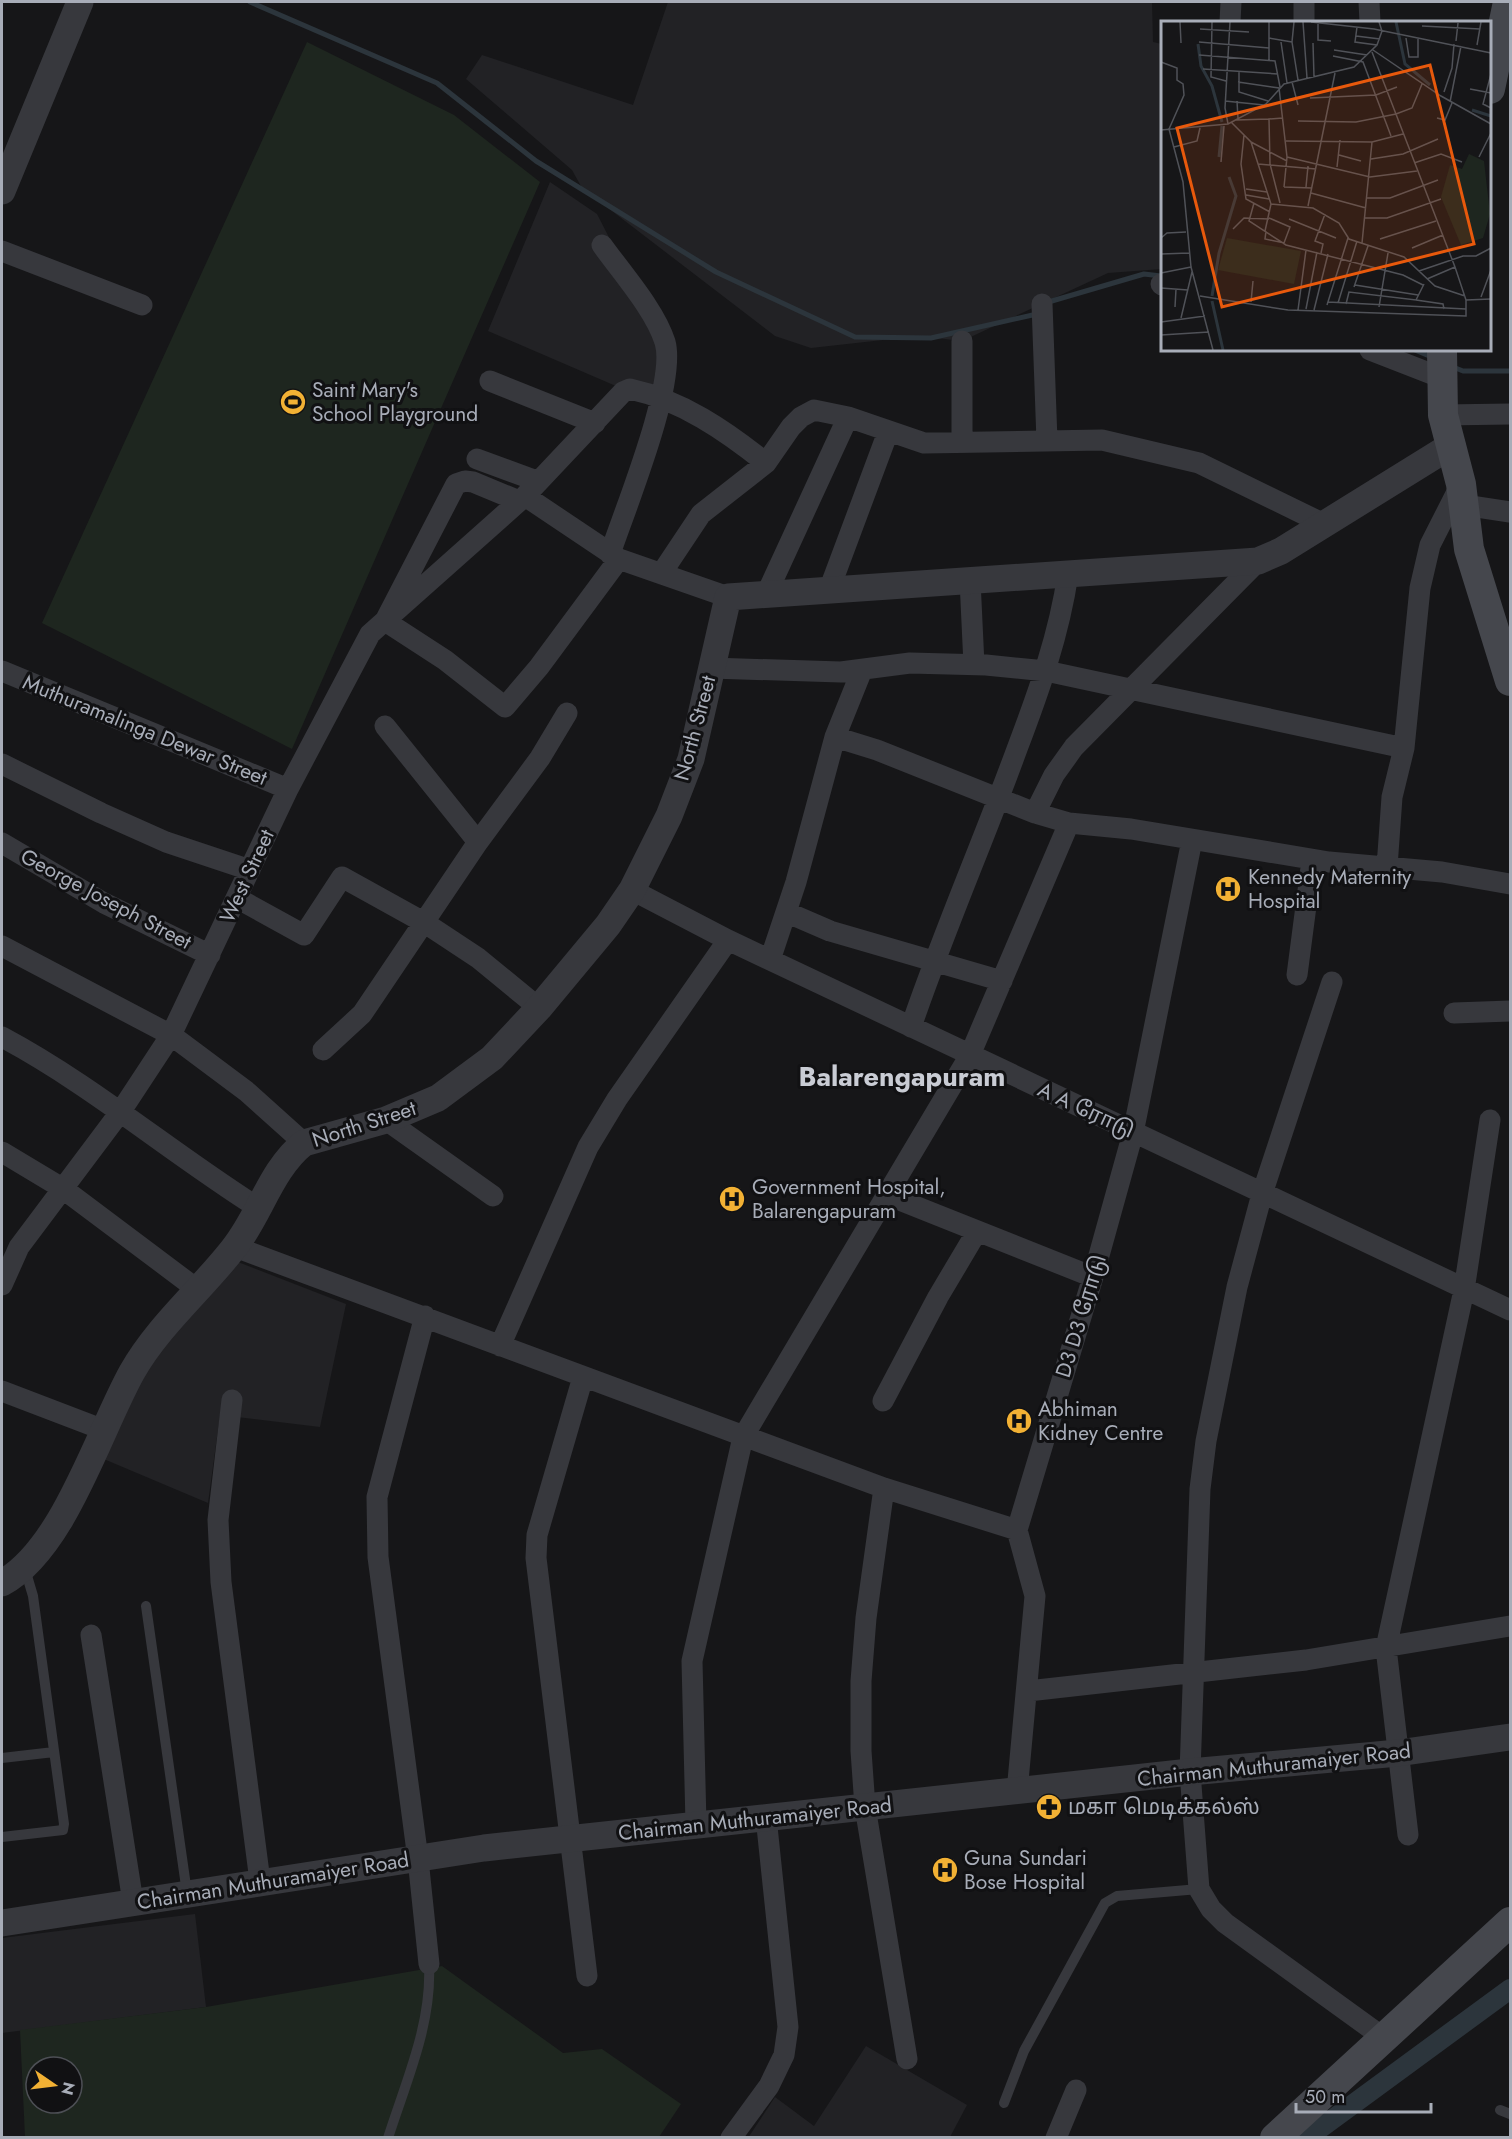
<svg xmlns="http://www.w3.org/2000/svg" width="1512" height="2139" font-family="Jost,'Noto Sans Tamil',sans-serif">
<rect width="100%" height="100%" fill="#161618"/>
<path fill="#222225" d="M668,2h484l1,40 9,2v225l-54,4 -146,68 -43,-5 -108,12 -36,-12 -193,-148 -10,-18 -106,-91 16,-24 151,50z
M550,182l47,32 59,115 5,15 -8,58 -165,-71z
M238,1262l108,42 -26,123 -100,-12 -12,88 -109,-46 48,-93z
M195,1914l11,93 -204,26v-95z
M866,2046l101,59 -17,32 -202,1 27,-41 39,29z"/>
<path fill="#1e261f" fill-rule="evenodd" d="M307,42l147,73 86,67 -248,567 -250,-126z
M442,1966l121,87 39,-4 79,55 -22,33h-634l-5,-107 186,-23zM36,2067h36v36h-36z"/>
<g fill="none" stroke-linecap="round" stroke-linejoin="round">
<path stroke="#2c353c" stroke-width="5" d="M250,2l187,81 99,78 180,111 139,65 76,1 106,-24
M1045,303l99,-29 17,2
M1415,350l19,8
M1453,367l10,4h47"/>
<path stroke="#2c353c" stroke-width="20" d="M1307,2138l203,-149"/>
<path stroke="#37383d" stroke-width="10" d="M146,1606l41,287
M2,1758l52,-6
M2,1837l61,-7 1,-6 -31,-228 -8,-27
M1004,2103l20,-52 81,-148 12,-7 82,-7
M1500,2110l10,4
M388,2138c18,-57 44,-113 41,-174"/>
<path stroke="#37383d" stroke-width="21" d="M1369,2l1,20
M1230,22l1,-20
M1304,22v-20
M602,245c20,28 53,65 63,97 12,41 -40,167 -55,212
M2,251l140,54
M1161,284l1,1
M1042,304l5,137
M1370,350l72,28
M490,381l105,42
M1443,415l67,-1
M962,442v-101
M477,459l60,22
M525,496l94,63 109,38
M519,501l-46,-19 -8,-1 -9,3 -71,137 60,39 60,47 34,-40 80,-108
M1464,505l46,7
M661,574l40,-60 65,-51 25,-36 10,-10 13,-7 34,7 76,26 178,-3 97,23 125,61
M970,580l4,85
M829,590l59,-158
M766,595l82,-178
M711,668l130,4 69,-9 76,2 60,6 358,77 -12,49 -5,70
M2,671l286,118
M385,726l93,116
M835,737l42,13 158,63 34,10 62,6 198,33 113,10 68,12
M1404,748l16,-160 10,-43 31,-61
M2,764l99,49 65,29 84,28
M1035,813l19,-38 20,-28 184,-186
M2,843l102,60 106,52
M632,890l96,50 782,370
M237,898l67,37 38,-58 83,46 53,35 61,50
M786,912l44,19 172,50
M2,946l169,89 75,56 58,52
M770,960l26,-78 39,-145 27,-67
M1297,975l15,-115
M1332,982l-70,212 -25,93 -31,154 -6,48 -10,283 9,117 12,20 14,14 159,115
M1454,1013l56,-2
M911,1027c32,-94 72,-185 106,-278 22,-58 42,-114 51,-175
M2,1037c90,48 168,115 255,170
M323,1050l39,-36 116,-172 62,-84 27,-45
M386,1120l107,76
M2,1152l60,36 136,102
M887,1195l206,82
M235,1247l649,241 133,42
M2,1285l17,-38 102,-136 50,-76 117,-246 82,-155 155,-138 98,-104 7,-3c51,11 96,42 136,74
M425,1316l-48,181 1,60 40,302 11,105
M500,1346l88,-199 29,-48 111,-159
M583,1377l-46,158 -1,23 51,418
M2,1391l102,39
M232,1400l-14,120 3,62 39,299
M883,1401l55,-104 38,-64
M884,1488l-18,130 -5,63v70l4,56 42,252
M91,1635l42,267
M1028,1691l278,-31 204,-34
M1017,1792l18,-196 -18,-66 76,-253 40,-144 59,-293
M696,1824l-4,-163 51,-224 227,-382 99,-232
M1408,1835l-22,-187 78,-358 26,-170
M731,2138l38,-52 15,-31 4,-28 -22,-210
M1056,2138l20,-48"/>
<path stroke="#37383d" stroke-width="27" d="M2,191l78,-189
M2,1583c62,-34 96,-150 130,-211 26,-46 69,-82 101,-123 27,-33 37,-79 71,-106l82,-23 52,-22 54,-40 47,-50 69,-83 24,-35 37,-74 22,-57 37,-162 530,-36 23,-10 171,-106
M2,1923l482,-75 706,-76 208,-19 112,-16"/>
<path stroke="#45474d" stroke-width="30" d="M1490,89l18,-87
M1442,350l1,65 18,69 8,65 41,132
M1275,2138l235,-216"/>
</g>
<defs>
<g id="stadium-disc" transform="scale(1.35)"><circle r="9.5" fill="#f2b134" stroke="#111113"/><path d="M0-5a6.5 5 0 1 0 0 10a6.5 5 0 1 0 0-10ZM-3.5-1.8h7v3.6h-7Z" fill="#111"/></g>
<g id="hospital-disc" transform="scale(1.35)"><circle r="9.5" fill="#f2b134" stroke="#111113"/><path d="M-5-5h3v3.5h4V-5h3V5h-3V1.5h-4V5h-3Z" fill="#111"/></g>
<g id="pharmacy-disc" transform="scale(1.35)"><circle r="9.5" fill="#f2b134" stroke="#111113"/><path d="M-2-6h4v4h4v4h-4v4h-4v-4h-4v-4h4Z" fill="#111"/></g>
</defs>
<g fill-rule="evenodd">
<use href="#stadium-disc" x="293" y="402"/>
<use href="#hospital-disc" x="1228" y="889"/>
<use href="#hospital-disc" x="732" y="1199"/>
<use href="#hospital-disc" x="1019" y="1421"/>
<use href="#pharmacy-disc" x="1049" y="1807"/>
<use href="#hospital-disc" x="945" y="1870"/>
</g>
<g text-anchor="middle" stroke-width="6" stroke-linejoin="round" paint-order="stroke">
<g font-size="21" fill="#a8adb8" stroke="#111113" text-anchor="start">
<text x="312" y="397">Saint Mary's<tspan x="312" dy="24">School Playground</tspan></text>
<text x="1248" y="884">Kennedy Maternity<tspan x="1248" dy="24">Hospital</tspan></text>
<text x="752" y="1194">Government Hospital,<tspan x="752" dy="24">Balarengapuram</tspan></text>
<text x="1038" y="1416">Abhiman<tspan x="1038" dy="24">Kidney Centre</tspan></text>
<text x="1068" y="1814">மகா மெடிக்கல்ஸ்</text>
<text x="964" y="1865">Guna Sundari<tspan x="964" dy="24">Bose Hospital</tspan></text>
</g>
<g font-size="21" fill="#a8adb8" stroke="#111113">
<text transform="translate(695 728) rotate(-75)" y="7">North Street</text>
<text transform="translate(145 730) rotate(22)" y="7">Muthuramalinga Dewar Street</text>
<text transform="translate(247 876) rotate(-65)" y="7">West Street</text>
<text transform="translate(106 899) rotate(28)" y="7">George Joseph Street</text>
<text transform="translate(1086 1110) rotate(25)" y="7">A A ரோடு</text>
<text transform="translate(364 1124) rotate(-18)" y="7">North Street</text>
<text transform="translate(1081 1316) rotate(-73)" y="7">D3 D3 ரோடு</text>
<text transform="translate(1274 1765) rotate(-6)" y="7">Chairman Muthuramaiyer Road</text>
<text transform="translate(755 1819) rotate(-6)" y="7">Chairman Muthuramaiyer Road</text>
<text transform="translate(273 1881) rotate(-9)" y="7">Chairman Muthuramaiyer Road</text>
</g>
<g font-size="27" font-weight="bold" fill="#c9ccd4" stroke="#111113">
<text x="902" y="1086">Balarengapuram</text>
</g>
</g>
<g transform="translate(1161 21)">
<rect width="330" height="330" fill="#161618"/>
<path d="M308,133l15,7 6,53 -7,24 -22,7 -20,-48 9,-32 12,4zM66,217l74,13 -7,33 -76,-14z" fill="#1e261f"/>
<path fill="none" stroke="#2c353c" stroke-width="3" d="M235,1l9,42 25,21M37,23l3,22 11,20 10,36M311,89l19,6M58,136l3,-31M51,275l7,-43 17,-57 -7,-19M51,280l11,49"/>
<path fill="none" stroke="#505258" stroke-width="1.5" d="M19,1l1,21M51,1l-1,55 15,4M133,1l-2,20 6,38M142,1l4,56M150,1l63,7 117,24M157,1v18l13,1M261,5l58,3M196,6l-2,15 22,3M39,8l49,3M195,15l24,3M108,17l23,4M245,17l3,19h9v-18M295,20l2,-18M38,21l70,6M120,21l6,41M152,22l1,34M316,24l4,-23M173,29l33,5M212,29l68,46 50,28M38,34l76,6 5,26M172,35l30,6 28,74M108,39v-38M0,41l16,6v12l6,4 1,11 -15,34M42,48l75,5M78,51v20l29,9M330,53l-8,30 8,4M77,61l41,6 8,69 -3,30M131,61l6,23M309,68l21,4M283,71l8,-24 2,-24M149,77l66,-3 21,-8M64,80l39,4M76,80l1,18M289,81l11,-56M276,97l8,2 7,-17M75,99l33,-1M137,100l58,1 40,-8 16,-6 10,-24M70,101l20,20 20,62 -6,27M67,103l-3,-16 5,-86M8,108l14,53 8,85 22,83M0,109l67,-6 38,-20 18,-20 70,-17 23,-22 5,-14 -3,-9M83,114l-3,29 5,35 24,13M125,120l86,1 31,-8M90,121l36,19M13,126l23,-6 3,-13M178,134l22,6M126,136l83,20 47,-6M318,136l12,-24M210,138l32,-5 35,-15M60,141l3,-36M253,142l27,-9 21,8M97,143l58,5M176,146l3,-27M123,166l28,1M145,166l2,-21M85,168l21,3M150,172l55,15M85,174l23,4M206,177h23l48,-18M93,182l-5,18 37,24 117,30 20,10M119,182l-10,-39 -1,-45 14,-1M110,183l42,4 26,15 10,16 55,18 31,29 30,10M147,185l27,-133M204,197h22l54,-19M128,198l47,19M72,208l11,-11 25,1M105,210l-1,8 19,4 6,-16 -21,-9M0,217l6,-5 19,-1M219,218l56,-18M201,222l10,-101M251,227l31,-13M160,232l2,-9 -8,-3 10,-27M0,233l28,-1M258,250l44,-15h13l15,-8M0,252l30,-6M266,258l28,-12M194,264l63,10M193,266l14,-41M0,267l27,2M39,275l88,14 178,6v-16l-11,-33 -83,-215M320,276l10,-27M255,279l27,4 1,5M305,279l25,-1M90,281l2,-21M167,281l138,7M177,282l19,-62M185,283l3,-12 67,8 8,-16M166,284l21,-67M14,286l1,-18M218,286l9,-54M145,288l11,-57M137,289l8,-60M153,289l14,-56M20,297l11,-46M0,301l44,-6M0,314l48,-3"/>
<path fill="#e8590c" fill-opacity="0.15" stroke="#e8590c" stroke-width="3" d="M269,44l44,179 -252,63 -45,-179z"/>
<rect width="330" height="330" fill="none" stroke="#a8adb8" stroke-width="3"/>
</g>
<rect width="1512" height="2139" fill="none" stroke="#a8adb8" stroke-width="6"/>
<g transform="translate(54 2085) rotate(104)"><circle r="28" fill="#111113" stroke="#4d4f55" stroke-width="1.5"/>
<path d="M0-4.5L10 22L0 15L-10 22Z" fill="#f2b134"/>
<text y="-9" font-size="16" font-weight="bold" text-anchor="middle" fill="#a8adb8">N</text>
</g>
<path d="M1296 2103v9h135v-9" fill="none" stroke="#a8adb8" stroke-width="3"/>
<text x="1305" y="2103" font-size="18" fill="#a8adb8" stroke="#111113" stroke-width="4.5" paint-order="stroke">50 m</text>
</svg>
